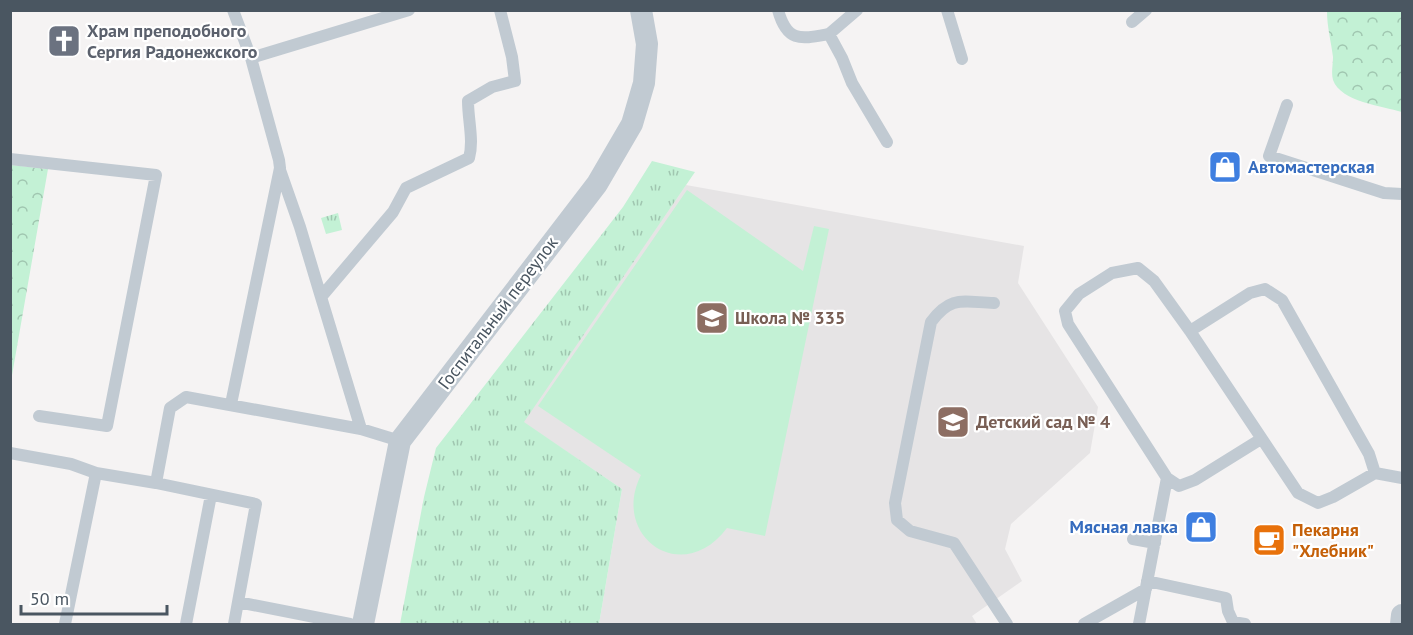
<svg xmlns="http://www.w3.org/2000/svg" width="1413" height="635" font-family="'PT Sans',sans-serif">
<defs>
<pattern id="grass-tufts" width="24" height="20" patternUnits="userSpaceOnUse" patternTransform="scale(1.5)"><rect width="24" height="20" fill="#c3f1d5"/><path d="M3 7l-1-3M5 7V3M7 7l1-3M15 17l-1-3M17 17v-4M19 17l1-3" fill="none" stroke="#a0c6b0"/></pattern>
<pattern id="forest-crowns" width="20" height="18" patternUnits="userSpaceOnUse" patternTransform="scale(1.5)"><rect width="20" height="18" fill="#c3f1d5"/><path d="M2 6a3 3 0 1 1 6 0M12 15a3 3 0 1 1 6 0" fill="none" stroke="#a0c6b0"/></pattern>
</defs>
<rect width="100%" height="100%" fill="#f5f3f3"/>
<path fill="#e6e4e5" d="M686,185l338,61 -6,37 80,124 -8,46 -79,71 -6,25 17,32 -50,35 5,8h-378l23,-135 -99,-67z"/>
<path fill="url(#grass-tufts)" d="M652,161l43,11 -171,250 98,67 -23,135h-199l24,-127 12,-49 187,-241z
M338,213l4,17 -16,4 -5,-16z"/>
<path fill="url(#forest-crowns)" d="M1327,11h75v101c-20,-6 -61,-10 -69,-32 -2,-7 0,-16 0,-23 -2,-16 -6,-30 -6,-46z
M11,165l37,4 -37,212 -1,-216z"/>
<path fill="#c3f1d5" d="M687,190l116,81 11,-45 15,3 -64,307 -38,-8c-45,60 -117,8 -86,-53l-103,-69z"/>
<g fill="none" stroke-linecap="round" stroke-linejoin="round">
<path stroke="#c1cad2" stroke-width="12" d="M233,10l18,48 158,-48
M778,10c9,33 23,29 51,24l13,24 10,25 35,59
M947,10l15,49
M1132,22l14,-12
M829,34l28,-24
M1287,105l-18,51 115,37 18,1
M10,159l146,16 -49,251 -68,-10
M280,170l20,57 21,70
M994,303c-31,-1 -43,-8 -63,19l-36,181 2,17 13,11 44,12 53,81
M1190,331l60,-38 15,-4 17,11 87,154 6,19
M231,404l49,-236 -1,-8 -28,-102
M361,429l-40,-132 72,-85 13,-24 63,-30c5,-17 -1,-38 -1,-57l24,-14 23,-6 -3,-24 -12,-47
M1261,439l-66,41 -16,6 -12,-8 -99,-154 -3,-13 14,-17 33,-21 26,-5 16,13 36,50 108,162 20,10 15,-6 42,-24 27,5
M10,453l61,11 25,9 60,10 100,21 -18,98 112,22
M156,483l14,-75 16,-11 175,32 39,12
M1133,539l22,4
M1147,581l79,17 2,13 5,11 12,2
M65,624l31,-151
M186,624l25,-129
M234,624l4,-22
M1084,624l62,-35
M1139,624l28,-146"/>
<path stroke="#c1cad2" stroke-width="22" d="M363,624l37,-183 197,-257 35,-60 12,-41 3,-39 -6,-34
M1401,624l1,-9"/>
</g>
<defs>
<g id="church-square" transform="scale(1.725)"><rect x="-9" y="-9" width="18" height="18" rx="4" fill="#6b7280" stroke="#fff"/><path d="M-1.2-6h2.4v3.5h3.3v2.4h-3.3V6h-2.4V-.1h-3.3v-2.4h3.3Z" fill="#fff"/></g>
<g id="shop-square" transform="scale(1.725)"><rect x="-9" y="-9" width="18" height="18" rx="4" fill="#3f7fe0" stroke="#fff"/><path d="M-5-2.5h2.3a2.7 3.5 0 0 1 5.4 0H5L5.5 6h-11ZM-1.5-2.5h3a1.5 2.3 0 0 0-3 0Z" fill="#fff"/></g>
<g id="school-square" transform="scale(1.725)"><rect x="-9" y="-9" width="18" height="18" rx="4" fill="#8d6e63" stroke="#fff"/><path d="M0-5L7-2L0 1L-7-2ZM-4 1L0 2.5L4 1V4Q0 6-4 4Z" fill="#fff"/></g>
<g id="cafe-square" transform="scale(1.725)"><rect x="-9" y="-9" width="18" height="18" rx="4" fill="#e8710a" stroke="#fff"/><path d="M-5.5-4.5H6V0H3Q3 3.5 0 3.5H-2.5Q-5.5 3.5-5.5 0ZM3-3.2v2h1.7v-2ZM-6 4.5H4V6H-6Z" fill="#fff"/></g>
</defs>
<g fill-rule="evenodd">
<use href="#church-square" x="64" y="41"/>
<use href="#shop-square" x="1225" y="167"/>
<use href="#school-square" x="712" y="318"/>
<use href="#school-square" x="953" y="422"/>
<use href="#shop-square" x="1201" y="527"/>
<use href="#cafe-square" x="1269" y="540"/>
</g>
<g text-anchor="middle" stroke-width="4.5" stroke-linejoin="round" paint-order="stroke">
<g font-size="18" font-weight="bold" fill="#5b616d" stroke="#fff" text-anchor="start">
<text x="87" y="37">Храм преподобного<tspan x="87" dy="21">Сергия Радонежского</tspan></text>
</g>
<g font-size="18" font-weight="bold" fill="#366cbe" stroke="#fff" text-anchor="start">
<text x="1248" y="173">Автомастерская</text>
<text x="1178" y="533" text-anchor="end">Мясная лавка</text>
</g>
<g font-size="18" fill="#4a5661" stroke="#fff">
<text transform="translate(498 313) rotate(-53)" y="6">Госпитальный переулок</text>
</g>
<g font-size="18" font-weight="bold" fill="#785e54" stroke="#fff" text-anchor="start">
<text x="735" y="324">Школа № 335</text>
<text x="976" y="428">Детский сад № 4</text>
</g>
<g font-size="18" font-weight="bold" fill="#c56008" stroke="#fff" text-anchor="start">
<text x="1292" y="536">Пекарня<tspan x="1292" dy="21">"Хлебник"</tspan></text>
</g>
</g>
<rect width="1413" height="635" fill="none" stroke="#4a5661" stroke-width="24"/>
<path d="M21 605v9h146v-9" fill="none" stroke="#4a5661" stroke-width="3"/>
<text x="30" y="605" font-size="18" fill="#4a5661" stroke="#ffffff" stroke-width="4.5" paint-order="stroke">50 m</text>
</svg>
